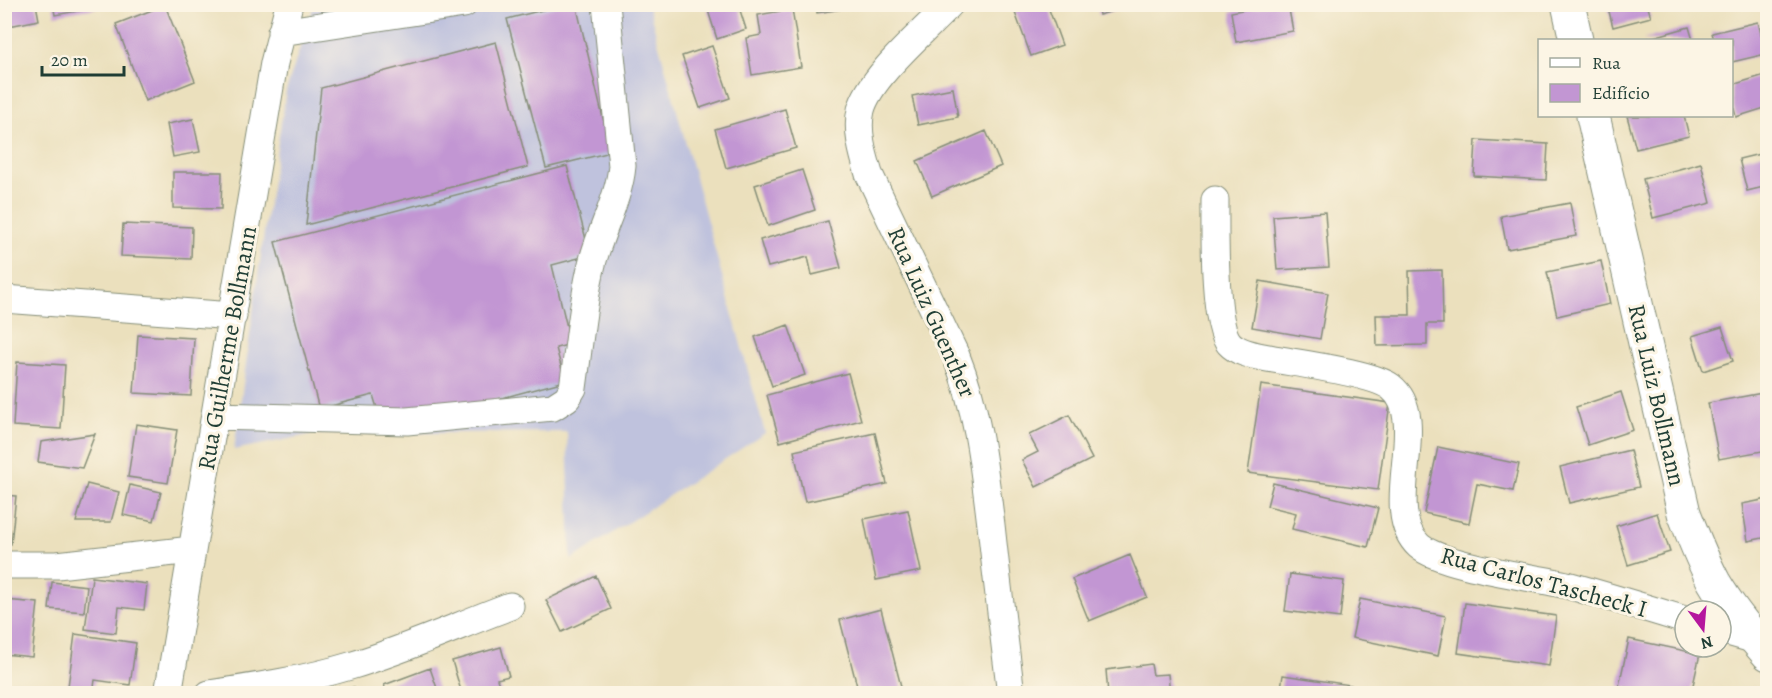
<svg xmlns="http://www.w3.org/2000/svg" width="1772" height="698" font-family="Alegreya,serif">
<rect width="100%" height="100%" fill="#fcf5e5"/>
<filter id="ink" filterUnits="userSpaceOnUse"><feTurbulence type="fractalNoise" baseFrequency=".0167" numOctaves="2"/><feDisplacementMap in="SourceGraphic" scale="12" xChannelSelector="R" yChannelSelector="G"/><feConvolveMatrix kernelMatrix="1 2 1 2 8 2 1 2 1" color-interpolation-filters="sRGB"/></filter>
<filter id="wash" filterUnits="userSpaceOnUse"><feTurbulence type="fractalNoise" baseFrequency=".008" numOctaves="4" result="noise"/><feDisplacementMap in="SourceGraphic" scale="24" xChannelSelector="R" yChannelSelector="G"/><feGaussianBlur stdDeviation="1.35" result="paint"/><feColorMatrix in="noise" values="0 0 0 0 0 0 0 0 0 0 0 0 0 0 0 0 0 1.4 0 .05"/><feComposite in="paint" operator="in"/></filter>
<g filter="url(#wash)">
<rect width="100%" height="100%" fill="#ebe0bd"/>
<path fill="#bfc2dd" d="M314,5h334l117,428 -194,127 -4,-128 -254,2 -79,16 31,-224 21,-135z"/>
<g id="blocks">
<path fill="#c296d3" d="M4,4h32l3,16 -35,7z
M53,4h42l1,4 -41,7z
M566,4h10l35,148 -65,16 -39,-149z
M706,4h32l8,25 -29,10z
M816,4h45v2l-44,7z
M1028,4h19l15,41 -31,11 -17,-46z
M1097,4h36l1,1 -35,10z
M1274,4h14l5,27 -57,11 -5,-30z
M1607,4h40l4,13 -38,10z
M165,5l30,76 -50,20 -29,-77z
M792,9l9,58 -49,8 -6,-37 15,-3 -3,-20z
M1758,22l8,32 -34,8v-22h-18l-2,-7z
M1689,27l4,13h-50z
M496,42l32,125 -222,58 15,-137z
M712,46l18,52 -30,10 -18,-52z
M1768,74v33l-32,10 -4,-16v-16z
M953,88l5,29 -40,8 -6,-29z
M785,109l11,39 -70,20 -11,-39z
M1627,116h57l5,20 -53,13z
M193,119l7,33 -27,5 -6,-33z
M986,131l15,35 -69,30 -15,-35z
M1476,140l72,4 -2,36 -72,-4z
M1768,152v34l-21,5 -8,-32z
M1701,163l10,40 -58,15 -10,-39z
M567,166l23,89 -38,10 19,79 -15,4 9,33 -138,37 -49,-7 -5,-16 -54,14 -44,-167z
M802,170l13,40 -47,16 -13,-41z
M173,172h49l-1,37 -48,-1z
M1570,203l6,33 -69,13 -6,-33z
M1325,212l4,55 -52,3 -4,-54z
M828,221l13,47 -29,7 -4,-18 -40,10 -8,-27z
M123,224l69,3 -1,32 -70,-3z
M1601,261l9,43 -53,12 -10,-44z
M1442,270l1,54h-16v21l-50,1 -1,-31h34l-1,-44z
M1260,281l68,12 -8,46 -68,-12z
M788,325l17,50 -33,11 -17,-49z
M1722,327l11,34 -30,10 -11,-35z
M138,335l56,3 -3,58 -57,-3z
M17,362l48,3 -4,64 -48,-3z
M848,373l13,47 -81,22 -13,-47z
M1261,385l129,18 -12,87 -130,-17z
M1621,392l12,38 -45,15 -12,-38z
M1768,392v58l-49,9 -11,-56z
M1069,415l23,44 -56,28 -14,-27 16,-8 -9,-17z
M136,424l41,6 -9,53 -40,-6z
M875,433l12,51 -82,18 -11,-51z
M95,434l-13,34 -44,-6 3,-20z
M1438,447l81,17 -6,27 -36,-7 -8,39 -45,-10z
M1630,450l9,37 -70,16 -9,-36z
M1273,483l105,25 -10,39 -76,-18 4,-16 -29,-7z
M87,484l32,8 -8,30h-35z
M130,485l31,7 -7,29 -31,-6z
M4,495l12,1 -5,48h-7z
M1768,499v38l-20,4 -6,-37z
M908,510l13,61 -45,9 -12,-61z
M1657,513l13,39 -42,13 -12,-39z
M1130,555l17,42 -58,24 -17,-42z
M1290,574l54,7 -4,37 -55,-7z
M596,576l15,33 -49,23 -16,-32z
M92,577l55,7 -3,26 -25,-3 -3,26 -31,-4z
M52,582l35,4 -3,26 -35,-3z
M1360,599l86,17 -8,40 -86,-18z
M5,600l33,3 -6,54 -28,-3z
M1465,603l91,13 -7,50 -91,-13z
M881,609l22,85h-44l-19,-74z
M75,634l61,9 -6,42 -35,-5 -2,14h-26z
M1629,639l71,15 -9,40h-36l-36,-8z
M501,647l8,29 -12,3 5,15h-40l-10,-33z
M1151,664l2,11 15,-1 2,20h-62l-2,-24z
M430,668l9,26h-52l-3,-9z
M1283,675l68,10 -2,9h-69z
M354,687l2,7h-24v-1z"/>
</g>
</g>
<g filter="url(#ink)">
<use href="#blocks" fill-opacity="0" stroke="#858e78" stroke-width="1.5"/>
<g fill="none" stroke-linecap="round" stroke-linejoin="round">
<g stroke="#858e78" stroke-width="29">
<path id="minor" d="M950,4c-25,27 -80,72 -89,106 -5,21 2,44 8,64l87,182c22,54 28,112 35,169 6,56 13,112 20,169
M281,32l183,-28
M1215,200c0,29 -2,123 14,143 8,9 23,12 34,14 29,6 108,15 128,30 41,32 -12,123 28,159 23,20 115,31 148,39 40,11 79,23 118,35
M4,299l229,17
M215,416l192,5 146,-14 14,-9 6,-10c6,-41 9,-84 19,-124 8,-33 27,-65 30,-98l-16,-162
M4,565h53l135,-15
M1721,630l35,10
M168,694l106,-631 15,-59
M209,694c47,-7 95,-14 141,-28 54,-16 107,-40 160,-60"/>
</g>
<g stroke="#858e78" stroke-width="35">
<path id="major" d="M1568,4l8,36
M1593,116l91,397c9,23 18,47 30,69 15,26 34,49 54,72"/>
</g>
<use href="#minor" stroke="#fff" stroke-width="27"/>
<use href="#major" stroke="#fff" stroke-width="33"/>
</g>
</g>
<g text-anchor="middle" stroke-width="6" stroke-linejoin="round" paint-order="stroke">
<g font-size="24" fill="#1f3d34" stroke="#fcf5e5">
<text transform="translate(932 312) rotate(66)" y="8">Rua Luiz Guenther</text>
<text transform="translate(227 348) rotate(-80)" y="8">Rua Guilherme Bollmann</text>
<text transform="translate(1657 395) rotate(77)" y="8">Rua Luiz Bollmann</text>
<text transform="translate(1544 582) rotate(15)" y="8">Rua Carlos Tascheck I</text>
</g>
</g>
<rect width="1772" height="698" fill="none" stroke="#fcf5e5" stroke-width="24"/>
<rect x="1538" y="39" width="195" height="78" fill="#fcf5e5" stroke="#a4ab9e" stroke-width="1.5"/>
<rect x="1550" y="58" width="30" height="9" fill="#ffffff" stroke="#a4ab9e" stroke-width="1.5"/>
<text x="1592" y="69" font-size="18" fill="#1f3d34">Rua</text>
<rect x="1550" y="84" width="30" height="18" fill="#c296d3" stroke="#a4ab9e" stroke-width="1.5"/>
<text x="1592" y="99" font-size="18" fill="#1f3d34">Edifício</text>
<g transform="translate(1703 629) rotate(164)"><circle r="28" fill="#fcf5e5" stroke="#a4ab9e" stroke-width="1.5"/>
<path d="M0-4.5L10 22L0 15L-10 22Z" fill="#b5179e"/>
<text y="-9" font-size="16" font-weight="bold" text-anchor="middle" fill="#1f3d34">N</text>
</g>
<path d="M42 66v9h82v-9" fill="none" stroke="#1f3d34" stroke-width="3"/>
<text x="51" y="66" font-size="18" fill="#1f3d34" stroke="#fcf5e5" stroke-width="4.5" paint-order="stroke">20 m</text>
</svg>
